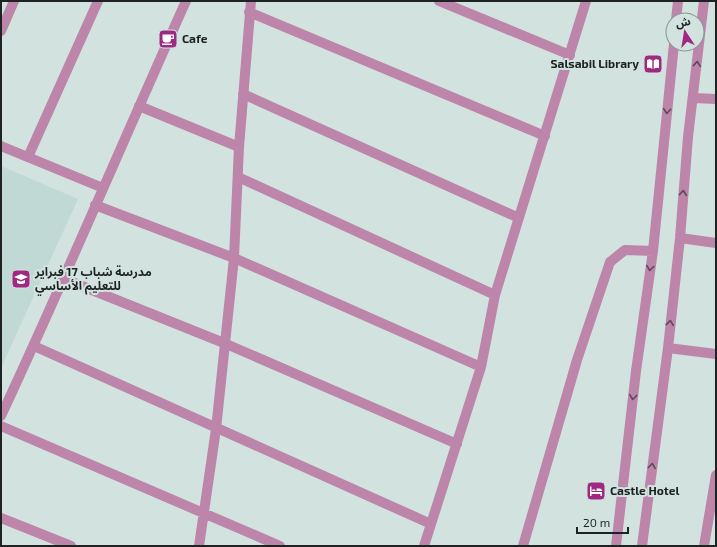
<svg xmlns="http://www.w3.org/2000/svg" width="717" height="547" font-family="'Exo 2','Noto Sans Arabic',sans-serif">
<rect width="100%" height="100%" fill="#d2e3df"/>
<path fill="#c0d9d4" d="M1,166l77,33 -77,169z"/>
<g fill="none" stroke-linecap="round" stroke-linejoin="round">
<path stroke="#bc85a9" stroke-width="10" d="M439,1l131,54
M249,12l296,124
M676,20l2,-19
M1,31l13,-30
M243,94l276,124
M693,98l23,1
M139,106l100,41
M1,146l102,42
M28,157l70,-156
M238,177l257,118
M95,205l139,53 247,109
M680,238l36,5
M62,278l162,65 233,101
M34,346l397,178
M668,348l48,6
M1,416c64,-137 123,-277 185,-415
M1,426l279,120
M1,518l70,28
M199,546l17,-117 18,-171 5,-111 12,-146
M424,546l57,-179 14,-72 91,-294
M523,546l54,-186 33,-98 15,-12 28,1
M616,546l20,-175 17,-120 21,-207
M642,546l26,-198 12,-110 8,-101 16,-136
M704,546l12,-71"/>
</g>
<defs><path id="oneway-chevron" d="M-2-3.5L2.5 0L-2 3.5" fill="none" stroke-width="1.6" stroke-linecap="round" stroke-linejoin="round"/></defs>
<g stroke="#5d4a58">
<use href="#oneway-chevron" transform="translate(697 64) rotate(-84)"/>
<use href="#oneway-chevron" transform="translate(667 111) rotate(95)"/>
<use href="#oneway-chevron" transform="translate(683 193) rotate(-85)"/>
<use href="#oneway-chevron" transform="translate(650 268) rotate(98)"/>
<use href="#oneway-chevron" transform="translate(670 323) rotate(-84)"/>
<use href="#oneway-chevron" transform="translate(633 397) rotate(97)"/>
<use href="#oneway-chevron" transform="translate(652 466) rotate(-83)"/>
</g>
<defs>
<g id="cafe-square" transform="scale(1)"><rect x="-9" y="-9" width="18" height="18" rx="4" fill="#9f2881" stroke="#d2e3df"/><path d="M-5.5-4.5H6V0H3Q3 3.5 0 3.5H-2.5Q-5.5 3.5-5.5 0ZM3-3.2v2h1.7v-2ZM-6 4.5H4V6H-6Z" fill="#fff"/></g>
<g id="library-square" transform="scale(1)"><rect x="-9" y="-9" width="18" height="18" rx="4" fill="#9f2881" stroke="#d2e3df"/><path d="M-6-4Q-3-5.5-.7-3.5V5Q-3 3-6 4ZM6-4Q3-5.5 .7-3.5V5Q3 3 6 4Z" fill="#fff"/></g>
<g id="school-square" transform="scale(1)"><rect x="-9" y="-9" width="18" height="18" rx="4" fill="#9f2881" stroke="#d2e3df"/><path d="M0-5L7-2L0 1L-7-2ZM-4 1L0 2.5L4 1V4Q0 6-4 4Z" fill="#fff"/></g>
<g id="hotel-square" transform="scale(1)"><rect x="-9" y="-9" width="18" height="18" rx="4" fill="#9f2881" stroke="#d2e3df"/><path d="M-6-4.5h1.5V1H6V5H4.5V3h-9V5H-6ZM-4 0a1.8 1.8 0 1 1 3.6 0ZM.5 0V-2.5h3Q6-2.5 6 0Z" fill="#fff"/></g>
</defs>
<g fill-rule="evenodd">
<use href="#cafe-square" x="168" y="39"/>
<use href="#library-square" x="653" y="64"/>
<use href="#school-square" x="21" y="279"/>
<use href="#hotel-square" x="596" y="491"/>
</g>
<g text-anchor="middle" stroke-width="4" stroke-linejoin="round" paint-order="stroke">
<g font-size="12" font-weight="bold" fill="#1d2322" stroke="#d2e3df" text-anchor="start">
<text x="182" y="43">Cafe</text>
<text x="639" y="68" text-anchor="end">Salsabil Library</text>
<text x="35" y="276">مدرسة شباب 17 فبراير<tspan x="35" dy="14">للتعليم الأساسي</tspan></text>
<text x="610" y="495">Castle Hotel</text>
</g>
</g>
<rect width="717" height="547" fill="none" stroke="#1d2322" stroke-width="4"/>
<g transform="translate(685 32) rotate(348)"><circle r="19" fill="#d2e3df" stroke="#8a9693"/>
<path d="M0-3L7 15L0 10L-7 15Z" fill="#9f2881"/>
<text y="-6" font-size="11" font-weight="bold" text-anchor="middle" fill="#1d2322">ش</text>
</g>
<path d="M577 527v6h51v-6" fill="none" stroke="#1d2322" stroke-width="2"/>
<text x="583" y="527" font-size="12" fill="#1d2322" stroke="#d2e3df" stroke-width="3" paint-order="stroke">20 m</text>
</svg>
